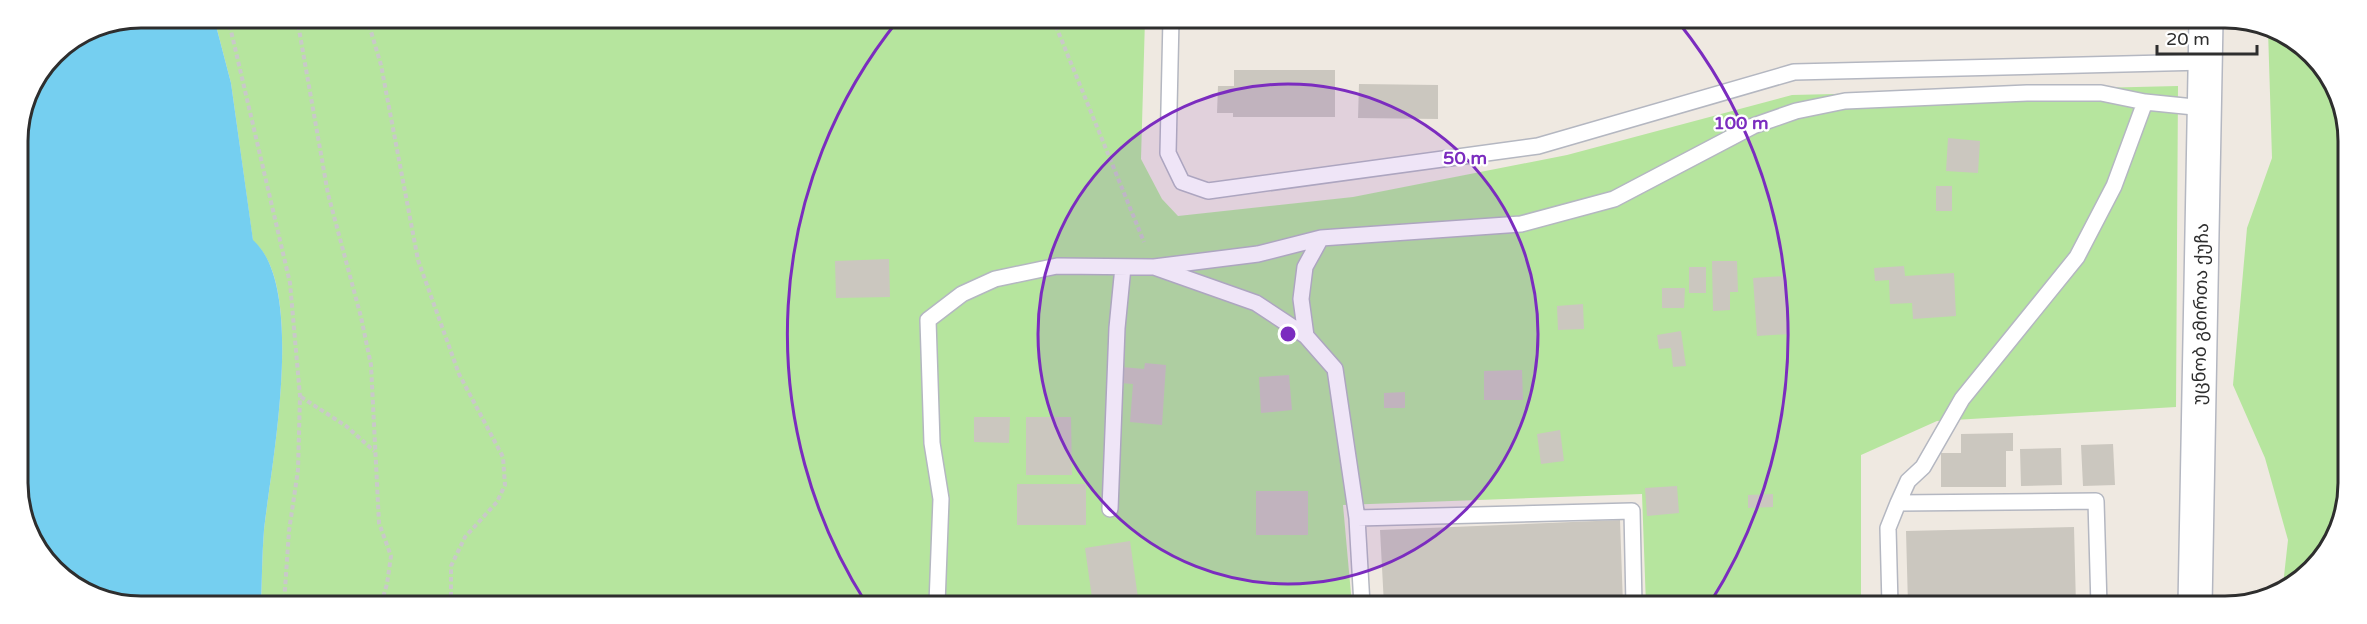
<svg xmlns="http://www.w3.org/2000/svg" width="2367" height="624" font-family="'Varela Round','Noto Sans Georgian',sans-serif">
<rect width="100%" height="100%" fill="#efe9e1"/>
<path fill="#b6e59e" d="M214,18l931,1 -4,140 21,40 16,17 175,-19 214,-42 225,-60 386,-9 -2,321 -239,14 -76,34v150h-215l-4,-111 -299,11 9,100 -1091,-1c1,-25 1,-49 3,-74 7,-64 43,-245 -11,-289l-22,-158z
M2268,30l45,25 34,62v390l-40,68 -24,10 5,-45 -23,-82 -32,-73 14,-157 25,-70z"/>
<path fill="#75cff0" d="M142,18h72l17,65 22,157c54,47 18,225 11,290 -2,25 -2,49 -3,74h-144l-63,-35 -34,-62 -2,-373 10,-40 27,-40 40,-27z"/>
<path fill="#cbc7bf" d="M1234,70h101v47h-102v-4h-16l1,-27h16z
M1359,84l79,1v34l-80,-1z
M1948,138l32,3 -2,32 -32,-2z
M1936,186h16v25h-16z
M889,259l1,38 -54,1 -1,-37z
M1712,261h25l1,31h-8v18l-17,1z
M1904,266l1,10 49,-3 2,43 -43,3 -1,-16 -22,1 -1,-24 -14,1 -1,-13z
M1689,267h17v26h-17z
M1786,276l4,58 -33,2 -4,-58z
M1662,288h23l-1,20h-22z
M1583,304l1,25 -26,1 -1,-24z
M1681,331l5,35 -13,1 -2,-19 -12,1 -2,-14z
M1145,363l21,2 -4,60 -32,-3 3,-38 -13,-1 2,-16 22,2z
M1522,370l1,30h-39v-29z
M1289,375l3,35 -31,3 -2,-36z
M1405,392v16h-21v-15z
M974,417h36l-1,26 -35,-1z
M1026,417h45l1,58h-46z
M1560,430l4,31 -23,3 -4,-30z
M2013,433v18h-7v36h-65v-34h20v-19z
M2113,444l2,41 -32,1 -2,-41z
M2061,448l1,37 -41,1 -1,-37z
M1017,484h69v41h-69z
M1677,486l2,27 -32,3 -2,-28z
M1256,491h52v44h-52z
M1773,494v13l-25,1v-13z
M1620,520l3,85h-239l-4,-75z
M2074,527l2,79 -168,-1 -2,-74z
M1130,541l9,64h-46l-8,-57z
M959,597h33l-1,7h-32z"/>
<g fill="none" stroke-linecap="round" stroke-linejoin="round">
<g stroke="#b4b7c1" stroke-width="18">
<path id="service" d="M1171,19l-3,134 14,29 26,9 330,-45 256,-74 411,-10
M1154,267l104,-13 63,-16 200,-14 93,-25 139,-73 43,-15 49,-10 182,-8h74l44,9 59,6
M1306,336l-5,-37 4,-32 16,-29
M1898,503l10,-22 15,-14 39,-68 115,-142 37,-71 31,-84
M1110,509l7,-181 6,-61
M937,604l4,-105 -9,-56 -4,-123 34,-26 33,-15 62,-13 97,1 102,36 50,33 29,33 22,149
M1362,605l-5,-87 275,-7 2,94
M1890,605l-2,-77 10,-25 198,-2 3,105"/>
</g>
<g stroke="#b4b7c1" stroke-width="36">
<g id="secondary">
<path id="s1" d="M2195,606l11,-586"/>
</g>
</g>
<path stroke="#c9c9c9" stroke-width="4" stroke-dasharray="4.5 3" stroke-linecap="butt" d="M228,18l62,265 10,113 -2,74 -9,61 -5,73
M297,18l31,176 33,123 10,48 8,158 12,33 -4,28 -6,20
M367,18l14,47 37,195 41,114 44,83 2,28 -8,17 -32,35 -14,29v38
M1053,19l91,223
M301,397l45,29 28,25
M2228,603l14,-1"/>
<use href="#service" stroke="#fff" stroke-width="15"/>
<use href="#secondary" stroke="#fff" stroke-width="33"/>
</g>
<circle cx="1288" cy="334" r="250" fill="#7b2cbf" fill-opacity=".12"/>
<g fill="none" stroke="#7b2cbf" stroke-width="3">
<circle cx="1288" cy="334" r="250"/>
<path d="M866 603A500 500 0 0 1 899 19M1679 23A500 500 0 0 1 1710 603"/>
</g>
<g text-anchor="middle" stroke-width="4.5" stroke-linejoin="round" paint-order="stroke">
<g font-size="18" fill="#2e2e2e" stroke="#fff">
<text dy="6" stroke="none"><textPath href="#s1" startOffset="292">უცნობ გმირთა ქუჩა</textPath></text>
</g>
</g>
<path d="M0 0H2367V624H0ZM141 28H2225A113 113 0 0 1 2338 141V483A113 113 0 0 1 2225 596H141A113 113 0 0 1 28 483V141A113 113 0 0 1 141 28Z" fill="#fff" fill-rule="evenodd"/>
<path fill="none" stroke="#2e2e2e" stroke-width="3" d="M141 28H2225A113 113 0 0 1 2338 141V483A113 113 0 0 1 2225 596H141A113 113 0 0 1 28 483V141A113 113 0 0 1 141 28Z"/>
<circle cx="1288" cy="334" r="9" fill="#7b2cbf" stroke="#fff" stroke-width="3"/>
<g font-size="18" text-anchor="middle" font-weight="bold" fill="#7b2cbf" stroke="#fff" stroke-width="4.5" stroke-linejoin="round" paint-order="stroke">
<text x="1741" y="129">100 m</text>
<text x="1465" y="164">50 m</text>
</g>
<path d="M2157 45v9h100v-9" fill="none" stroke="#2e2e2e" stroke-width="3"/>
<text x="2166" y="45" font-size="18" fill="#2e2e2e" stroke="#ffffff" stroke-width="4.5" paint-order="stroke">20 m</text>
</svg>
